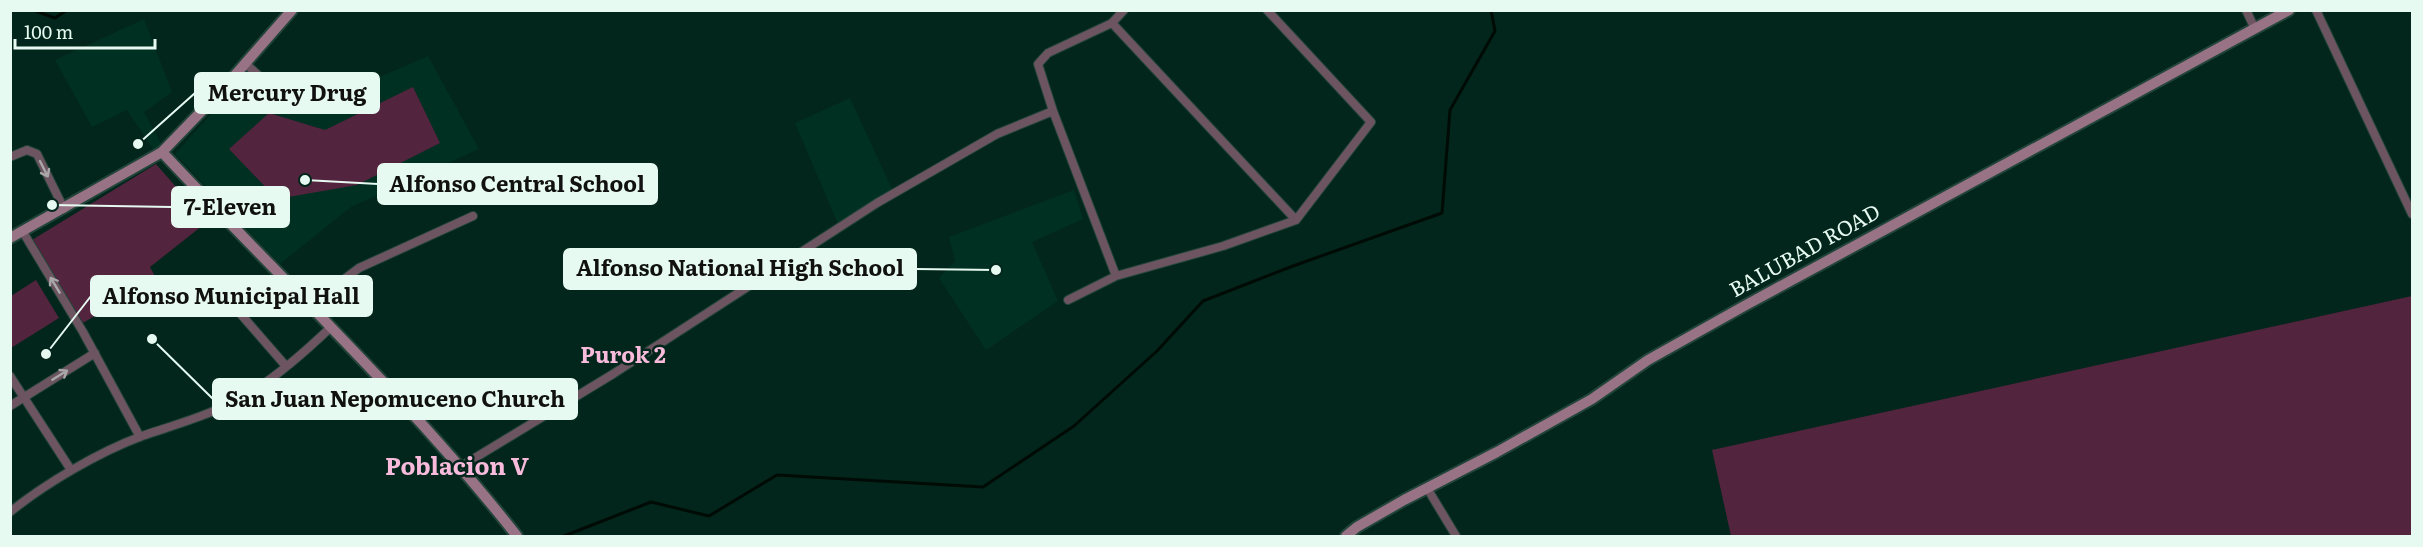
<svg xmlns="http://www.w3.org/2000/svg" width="2423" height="547" font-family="Literata,serif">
<rect width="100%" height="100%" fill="#02261b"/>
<path fill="#003022" d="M144,19l28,73 -28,20 19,35 -8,5 -28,-42 -35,17 -37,-67z
M428,56l51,93 -128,58 -71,57 -105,-110 63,-70 10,7 12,-9 21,13 24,5 24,-1z
M850,98l42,91 -54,35 -43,-101z
M1074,190l9,29 -51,23 26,59 -72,49 -47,-72 16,-17 -6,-24z"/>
<path fill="#52243e" d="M413,87l27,56 -83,42 -80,14 -48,-50 40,-36 56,17z
M156,164l51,58 -57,45 7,13 -76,44 -49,-84z
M36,280l23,38 -48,30v-52z
M2412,296v240h-681l-19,-86z"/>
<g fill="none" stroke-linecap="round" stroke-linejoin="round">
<path stroke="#000b06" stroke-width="3" d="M33,10l22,8 12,-8
M564,536l87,-34 58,14 68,-41 206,12 91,-61 83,-75 46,-50 90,-35 149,-53 8,-103 45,-79 -4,-21"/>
<g stroke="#224439" stroke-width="10">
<path id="street" d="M2246,10l9,19
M2316,10l96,204
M1112,23l184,197
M245,63l26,24 21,7
M10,157l17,-7 10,4 27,55
M23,232l60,100 57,105
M1116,276l-63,-165 -15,-47 10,-11 64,-30 12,-13
M211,280l74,85
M1068,300l48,-24 107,-30 73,-26 75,-98 -104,-112
M310,305l49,-37 114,-52
M10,376l61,94
M10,406l85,-53
M460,467l153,-93 264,-171 120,-69 56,-23
M1427,488l29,48
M10,512c36,-29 89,-60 132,-76 38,-13 76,-23 111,-45 28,-18 54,-41 78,-64"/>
</g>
<g stroke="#224439" stroke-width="14">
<path id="secondary" d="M162,152c119,127 247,247 355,384
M10,238l152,-86 60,-62 70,-80
M1346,536l11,-9 47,-27 93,-48 95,-53 56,-39 98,-55 543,-295"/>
</g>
<use href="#street" stroke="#6c5561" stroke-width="8"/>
<use href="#secondary" stroke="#987386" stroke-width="10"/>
</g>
<defs><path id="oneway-shaft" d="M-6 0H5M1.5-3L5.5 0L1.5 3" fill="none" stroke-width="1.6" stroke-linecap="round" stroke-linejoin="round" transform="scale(1.5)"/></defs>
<g stroke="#aaa8a9">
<use href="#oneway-shaft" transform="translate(44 169) rotate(63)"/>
<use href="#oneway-shaft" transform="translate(55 285) rotate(-121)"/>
<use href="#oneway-shaft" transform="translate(60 375) rotate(-32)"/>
</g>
<g text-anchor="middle" stroke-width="5" stroke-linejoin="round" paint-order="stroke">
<g font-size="21" fill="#e7faf1" stroke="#02261b">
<text transform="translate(1805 251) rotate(-29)" y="7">BALUBAD ROAD</text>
</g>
<g font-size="22" font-weight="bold" fill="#f8bbdb" stroke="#02261b">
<text x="623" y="363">Purok 2</text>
</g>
<g font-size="24" font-weight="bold" fill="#f8bbdb" stroke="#02261b">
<text x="457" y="475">Poblacion V</text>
</g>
</g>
<path fill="none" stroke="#e7faf1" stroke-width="2" d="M138 144L195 93M305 180L378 184M52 205L172 207M996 270L916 269M46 354L91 296M152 339L213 399"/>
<g fill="#e7faf1" stroke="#02261b" stroke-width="2">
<circle cx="138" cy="144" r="6"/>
<circle cx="305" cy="180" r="6"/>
<circle cx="52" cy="205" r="6"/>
<circle cx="996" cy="270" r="6"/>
<circle cx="46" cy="354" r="6"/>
<circle cx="152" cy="339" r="6"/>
</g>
<g fill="#e7faf1" stroke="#e7faf1" stroke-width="2">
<rect x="195" y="73" width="184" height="40" rx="6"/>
<rect x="378" y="164" width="279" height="40" rx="6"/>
<rect x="172" y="187" width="117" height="40" rx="6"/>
<rect x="564" y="249" width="352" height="40" rx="6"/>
<rect x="91" y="276" width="281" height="40" rx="6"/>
<rect x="213" y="379" width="364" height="40" rx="6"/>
</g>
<g font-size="22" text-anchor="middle" font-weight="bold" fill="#111">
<text x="287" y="101">Mercury Drug</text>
<text x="517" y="192">Alfonso Central School</text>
<text x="230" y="215">7-Eleven</text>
<text x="740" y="276">Alfonso National High School</text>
<text x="231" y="304">Alfonso Municipal Hall</text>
<text x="395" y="407">San Juan Nepomuceno Church</text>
</g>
<rect width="2423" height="547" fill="none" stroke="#e7faf1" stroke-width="24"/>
<path d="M15 39v9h140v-9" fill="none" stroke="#e7faf1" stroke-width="3"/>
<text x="24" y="39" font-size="18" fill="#e7faf1" stroke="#02261b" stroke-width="4.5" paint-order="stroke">100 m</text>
</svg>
